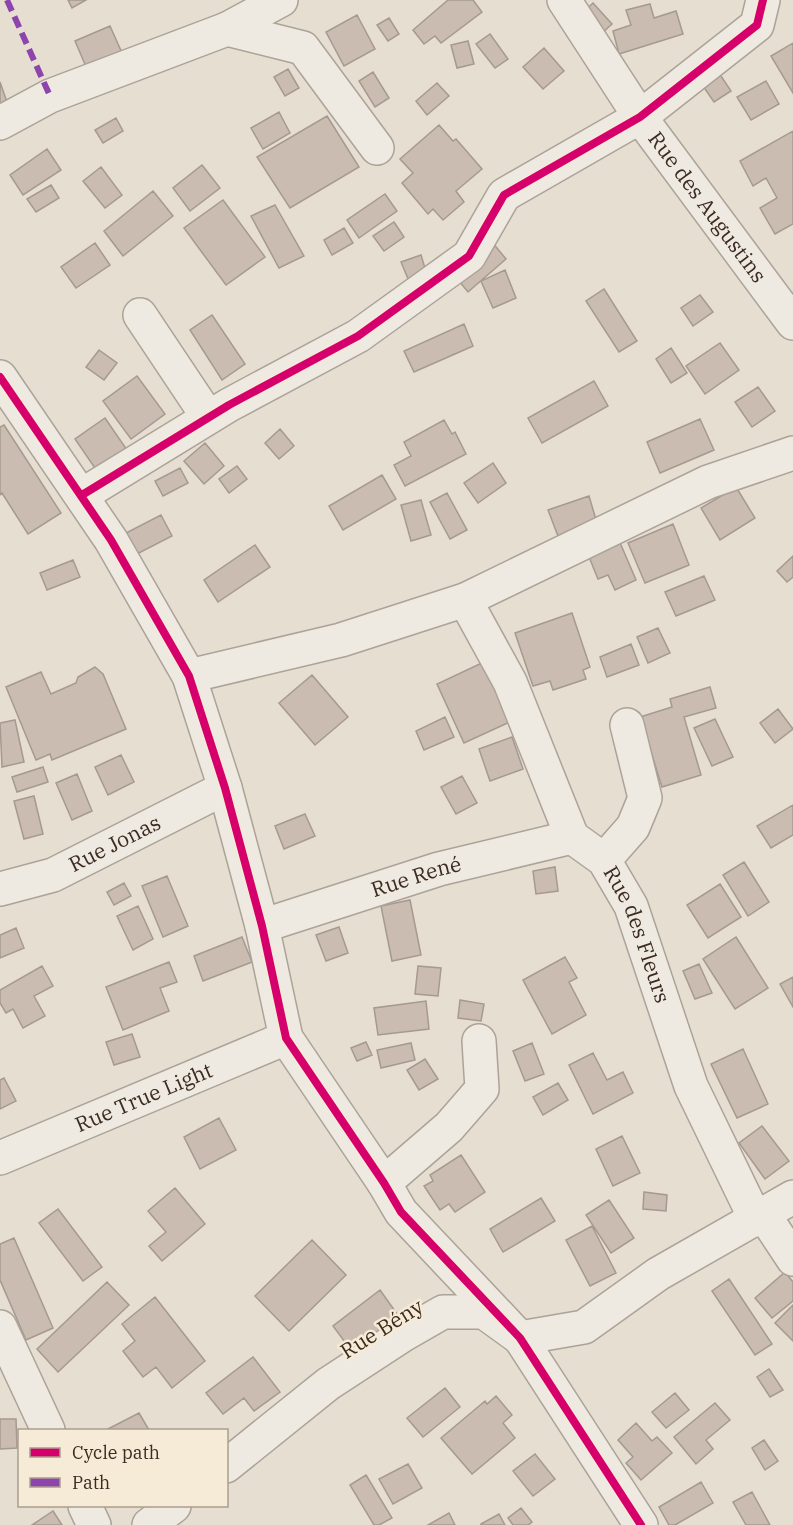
<svg xmlns="http://www.w3.org/2000/svg" width="793" height="1525" font-family="'IBM Plex Serif',serif">
<rect width="100%" height="100%" fill="#e6ded0"/>
<path fill="#cabcb0" stroke="#a6998f" stroke-width="1.5" d="M68,0h18l-14,8z
M448,0h25l9,12 -41,31 -6,-7 -11,8 -11,-14z
M593,3l19,21 -13,12 -19,-21z
M650,4l4,14 22,-7 7,23 -64,20 -6,-23 18,-6 -5,-15z
M357,15l18,34 -31,17 -18,-34z
M389,18l10,16 -11,7 -11,-16z
M110,26l12,27 -35,16 -12,-28z
M490,34l18,25 -13,9 -19,-24z
M468,41l6,23 -17,4 -6,-23z
M793,43v50l-22,-37z
M544,48l20,23 -21,18 -20,-22z
M709,58l22,33 -17,11 -22,-32z
M288,69l11,19 -14,8 -11,-19z
M373,72l16,26 -14,9 -16,-26z
M766,81l13,23 -28,16 -14,-23z
M0,82l7,20 -7,3z
M437,83l12,13 -22,19 -11,-14z
M279,112l11,21 -27,16 -12,-21z
M327,116l32,51 -69,41 -33,-51z
M116,118l7,13 -20,12 -8,-13z
M439,125l14,16 3,-2 26,30 -26,22 8,11 -21,18 -10,-11 -5,5 -26,-31 11,-10 -13,-14z
M793,131v93l-18,10 -15,-26 17,-10 -11,-20 -13,8 -13,-25z
M47,149l14,21 -38,25 -13,-20z
M202,165l18,23 -30,23 -17,-23z
M101,167l21,28 -17,13 -22,-27z
M51,185l8,13 -23,14 -9,-13z
M153,191l20,25 -50,40 -19,-25z
M385,194l12,17 -38,27 -12,-18z
M223,200l42,57 -39,28 -42,-57z
M275,205l29,51 -25,12 -28,-52z
M394,222l10,15 -20,14 -11,-15z
M344,228l9,15 -21,12 -8,-15z
M492,242l14,17 -38,33 -14,-17z
M95,243l15,22 -34,23 -15,-21z
M421,255l6,20 -18,6 -8,-19z
M505,270l11,28 -23,10 -12,-27z
M604,289l33,52 -18,11 -33,-51z
M700,295l13,17 -20,14 -12,-18z
M212,315l33,49 -23,16 -32,-50z
M464,324l9,22 -59,26 -10,-21z
M720,343l19,27 -34,24 -19,-28z
M671,348l16,25 -16,10 -15,-24z
M99,350l18,13 -13,17 -18,-13z
M137,376l28,38 -34,25 -28,-38z
M594,381l14,25 -66,37 -14,-25z
M758,387l17,24 -23,16 -17,-25z
M105,418l22,32 -30,21 -22,-32z
M700,419l14,31 -54,23 -13,-31z
M444,420l8,14 3,-2 11,22 -61,32 -11,-21 17,-9 -7,-14z
M4,425l57,88 -33,21 -26,-41 -2,2v-68z
M280,429l14,17 -15,13 -14,-16z
M205,443l19,23 -20,18 -20,-23z
M493,463l13,20 -28,20 -14,-20z
M237,466l10,13 -18,14 -10,-14z
M180,468l8,15 -25,13 -8,-15z
M382,475l14,24 -53,31 -14,-24z
M736,487l19,31 -35,22 -19,-32z
M447,493l20,37 -17,9 -20,-37z
M589,496l8,27 -39,13 -10,-26z
M421,500l10,35 -20,6 -10,-36z
M161,515l11,21 -37,19 -11,-21z
M673,524l16,41 -44,18 -17,-40z
M618,538l18,42 -21,10 -7,-15 -10,4 -11,-27z
M255,545l15,22 -52,35 -14,-22z
M793,556v21l-6,5 -10,-11z
M73,560l7,17 -33,13 -7,-17z
M704,576l11,24 -39,16 -11,-24z
M572,613l18,54 -7,3 3,9 -33,11 -3,-9 -17,5 -18,-53z
M658,628l12,25 -22,10 -11,-26z
M631,644l8,21 -32,12 -7,-20z
M486,661l28,59 -50,23 -27,-59z
M95,667l8,7 23,55 -74,31 -2,-6 -14,6 -30,-73 35,-15 10,22 25,-11 2,-6z
M312,675l36,42 -33,28 -36,-42z
M710,687l6,21 -32,9 17,58 -39,12 -22,-70 32,-10 -2,-8z
M778,709l15,20 -18,14 -15,-20z
M445,717l9,20 -30,13 -8,-19z
M715,719l18,38 -21,9 -18,-38z
M15,720l9,42 -22,5 -2,-44z
M512,737l11,32 -33,12 -11,-32z
M121,755l13,27 -26,13 -13,-28z
M43,767l5,15 -31,10 -5,-15z
M77,774l15,37 -20,9 -16,-37z
M462,776l15,27 -21,11 -15,-27z
M34,796l9,38 -19,5 -10,-38z
M793,805v30l-22,13 -14,-22z
M305,814l10,22 -31,13 -9,-23z
M744,862l25,40 -21,14 -25,-41z
M555,867l3,24 -22,3 -3,-23z
M167,876l21,50 -25,11 -21,-51z
M124,883l7,13 -17,9 -7,-13z
M720,884l21,33 -33,21 -21,-33z
M410,900l11,55 -29,6 -11,-55z
M138,906l15,33 -20,11 -16,-34z
M339,927l9,26 -22,8 -10,-26z
M16,928l8,20 -24,10v-23z
M242,937l10,25 -49,19 -9,-25z
M736,937l32,51 -33,21 -32,-50z
M565,957l12,21 -8,4 17,33 -34,19 -29,-54z
M169,962l8,20 -17,6 9,23 -46,19 -17,-43z
M699,964l13,29 -17,6 -12,-28z
M42,966l11,20 -19,10 11,20 -22,12 -10,-19 -7,4 -6,-10v-13z
M418,966l23,2 -3,28 -23,-2z
M793,977v30l-13,-23z
M460,1000l24,4 -3,17 -23,-3z
M426,1001l3,28 -51,6 -4,-27z
M132,1034l8,23 -26,8 -8,-23z
M366,1042l6,13 -15,6 -6,-13z
M411,1043l4,17 -34,8 -4,-18z
M532,1043l12,31 -19,7 -12,-30z
M743,1049l25,55 -31,14 -26,-54z
M593,1053l14,27 16,-8 10,21 -40,21 -24,-49z
M425,1059l13,20 -19,11 -12,-20z
M4,1078l12,23 -16,8v-29z
M558,1083l10,17 -25,15 -10,-18z
M219,1118l17,32 -36,19 -16,-32z
M762,1126l27,35 -24,18 -26,-36z
M622,1136l18,37 -27,13 -17,-37z
M461,1155l24,37 -30,20 -6,-8 -9,6 -16,-24 9,-5 -3,-6z
M175,1188l30,36 -43,37 -13,-15 17,-14 -18,-21z
M644,1192l23,3 -1,16 -23,-2z
M541,1198l14,23 -52,31 -13,-23z
M609,1200l25,38 -23,15 -25,-38z
M58,1209l44,58 -19,14 -44,-58z
M592,1226l24,47 -26,13 -24,-46z
M14,1238l39,90 -27,12 -26,-60v-36z
M312,1240l34,35 -57,56 -34,-35z
M785,1272l8,10v19l-21,17 -17,-20z
M729,1279l43,65 -17,11 -43,-64z
M107,1282l22,23 -71,67 -21,-23z
M380,1290l20,28 -47,35 -20,-27z
M155,1297l50,64 -33,27 -16,-21 -13,10 -20,-26 12,-10 -13,-17z
M793,1305v36l-18,-18z
M253,1357l27,35 -26,19 -10,-13 -21,16 -17,-21z
M769,1369l14,21 -13,7 -13,-20z
M445,1388l15,19 -37,30 -16,-19z
M675,1393l14,17 -23,18 -14,-16z
M496,1396l16,19 -9,8 12,15 -43,36 -31,-36 44,-37 2,3z
M715,1403l15,17 -24,20 7,9 -17,15 -22,-27z
M139,1413l10,17h-43z
M0,1419h16l1,29 -17,1z
M636,1423l16,18 5,-4 15,16 -31,27 -15,-17 7,-6 -15,-17z
M764,1440l14,21 -13,9 -13,-22z
M535,1454l20,25 -22,17 -20,-25z
M408,1464l14,24 -29,16 -14,-25z
M366,1475l26,43 -13,7h-5l-24,-40z
M701,1482l12,21 -38,22h-6l-10,-18z
M752,1492l18,33h-24l-13,-23z
M521,1508l11,14 -4,3h-15l-5,-7z
M53,1511l9,14h-30z
M449,1513l6,12h-27z
M499,1514l6,11h-24v-1z"/>
<g fill="none" stroke-linecap="round" stroke-linejoin="round">
<g stroke="#aca398" stroke-width="36">
<g id="minor">
<path id="s1" d="M564,0l76,117 153,206"/>
<path d="M227,29l76,19 74,100"/>
<path d="M0,123l50,-27 177,-67 54,-29"/>
<path d="M140,315l68,102"/>
<path d="M0,377l111,163 78,136 36,112 37,138 24,112 98,145 17,29 119,126 121,187"/>
<path d="M82,495l147,-90 129,-69 111,-80 35,-61 136,-78 117,-92 6,-25"/>
<path id="s2" d="M465,600l45,82 62,155 32,23 27,46 60,180 65,134"/>
<path d="M189,676l152,-36 124,-40 243,-118 85,-29"/>
<path d="M604,860l29,-33 12,-29 -18,-73"/>
<path id="s3" d="M0,889l53,-14 172,-87"/>
<path id="s4" d="M262,926l177,-57 133,-32"/>
<path id="s5" d="M0,1158l286,-120"/>
<path d="M384,1183l65,-56 33,-38 -3,-48"/>
<path d="M764,1215l29,44"/>
<path d="M0,1327l48,103"/>
<path d="M226,1466l102,-82 75,-49 40,-23h41l36,26 64,-11 74,-53 135,-77"/>
<path d="M85,1506l9,19"/>
<path d="M149,1525l25,-19"/>
</g>
</g>
<use href="#minor" stroke="#eee9e1" stroke-width="33"/>
<path stroke="#8e44ad" stroke-width="6" stroke-dasharray="12 6" stroke-linecap="butt" d="M7,0l43,96"/>
<g stroke="#f6ebd6" stroke-width="11">
<path id="cycleway" d="M0,377l111,163 78,136 36,112 37,138 24,112 98,145 17,29 119,126 121,187
M82,495l147,-90 129,-69 111,-80 35,-61 136,-78 117,-92 6,-25"/>
</g>
<use href="#cycleway" stroke="#d6006c" stroke-width="8"/>
</g>
<g text-anchor="middle" stroke-width="5" stroke-linejoin="round" paint-order="stroke">
<g font-size="21" fill="#3b2b20" stroke="#f6ebd6">
<text dy="7" stroke="none"><textPath href="#s1" startOffset="252">Rue des Augustins</textPath></text>
<text dy="7" stroke="none"><textPath href="#s3" startOffset="124">Rue Jonas</textPath></text>
<text dy="7" stroke="none"><textPath href="#s4" startOffset="162">Rue René</textPath></text>
<text dy="7" stroke="none"><textPath href="#s2" startOffset="382">Rue des Fleurs</textPath></text>
<text dy="7" stroke="none"><textPath href="#s5" startOffset="156">Rue True Light</textPath></text>
<text transform="translate(382 1329) rotate(-32)" y="7">Rue Bény</text>
</g>
</g>
<rect x="18" y="1429" width="210" height="78" fill="#f6ebd6" stroke="#ab9e8d" stroke-width="1.5"/>
<rect x="30" y="1448" width="30" height="9" fill="#d6006c" stroke="#ab9e8d" stroke-width="1.5"/>
<text x="72" y="1459" font-size="18" fill="#3b2b20">Cycle path</text>
<rect x="30" y="1478" width="30" height="9" fill="#8e44ad" stroke="#ab9e8d" stroke-width="1.5"/>
<text x="72" y="1489" font-size="18" fill="#3b2b20">Path</text>
</svg>
